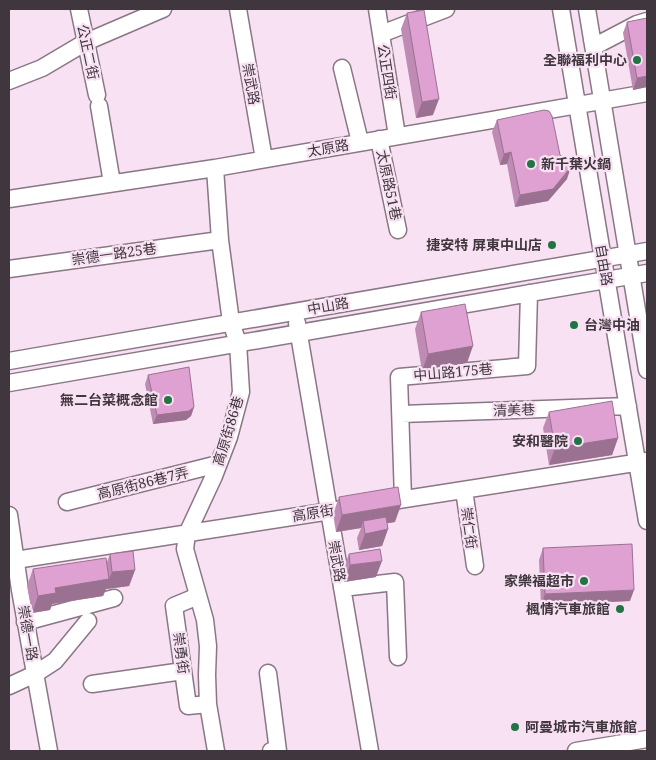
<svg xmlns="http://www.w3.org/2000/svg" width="656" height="760" font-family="'Noto Serif','Noto Sans TC',serif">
<rect width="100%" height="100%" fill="#f7e1f2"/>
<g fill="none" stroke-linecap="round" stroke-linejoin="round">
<g stroke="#8a7685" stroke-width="19">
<path id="minor" d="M79,9l18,86
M238,9l26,150
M377,9l20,127
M561,9l86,512
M587,9l60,361
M381,34l65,-25
M592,40l3,6 42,-22 10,-3
M342,68l18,74
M9,81l33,-13 44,-26 77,-33
M99,106l13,77
M379,139l19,91
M215,168l5,72 11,82 7,21 3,49 -12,45 -15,39 -27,58 -2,15 20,71 3,26 -1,29 1,29 8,47
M9,199l206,-31 432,-75
M9,269l211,-29
M297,323l73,428
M9,361l638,-110
M9,383l638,-110
M401,414l227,-8
M464,490l11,76
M403,499l-4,-122 128,-11 2,-73
M67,502l151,-38
M380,503l267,-42
M9,515l11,75 29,161
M9,561l347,-54
M342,588l53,-6 3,75
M198,596l-24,10 14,100 20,-2
M25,622l89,-24
M268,673l10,78h-7
M92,684l91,-13
M9,686l26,-12 20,-13 33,-40
M576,751l71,-12"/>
</g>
<use href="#minor" stroke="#fff" stroke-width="16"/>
</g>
<path fill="#bf8ab4" d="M407,13l26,102 -17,3 -15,-89z
M627,22l20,65 -14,3 -10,-57z
M497,120l63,35 7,24 -19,22 -33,6 -8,-43 -7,1 -8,-33z
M421,312l46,51 -45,8 -7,-42z
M148,375l46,32 -3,9 -5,4 -33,4 -8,-40z
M549,412l69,26 -6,17 -63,10 -6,-37z
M339,497l56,25 -8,1 1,6 -6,17 -23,4 -2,-12 4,-10 -25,4 -3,-18z
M543,548l87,53 -89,4 -2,-45z
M110,554l25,16 -6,16 -23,3 -3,7 -51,8 -2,6 -18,3 -5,-27 6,-17 74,-7z
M349,554l27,23 -32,5 -1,-12z"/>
<path fill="#9b7192" d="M647,76v11l-14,3 4,-12z
M439,99l-6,16 -17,3 6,-16z
M511,152l-4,12 -7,1 4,-11z
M571,167l-4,12 -19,22 -33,6 5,-12z
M473,346l-6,17 -45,8 6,-17z
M194,407l-3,9 -5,4 -33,4 4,-9z
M618,438l-6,17 -63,10 6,-17z
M401,505l-6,17 -31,5 -1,-6 -2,7 -25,4 6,-17z
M388,529l-6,17 -23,4 6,-16z
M382,561l-6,16 -32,5 6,-17z
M135,570l-6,16 -23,3 -3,7 -51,8 -2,6 -18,3 6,-17 17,-8 54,-9 3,-7z
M634,590l-4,11 -89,4 4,-11z"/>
<path fill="#dea1d1" stroke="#9b7192" d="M424,10l15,89 -17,3 -15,-89z
M647,18v58l-10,2 -10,-56z
M544,110l5,1 3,5 8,39 10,7 1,5 -18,22 -33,6 -9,-43 -7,2 -7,-34z
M465,304l8,42 -45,8 -7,-42z
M189,367l5,40 -5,4 -32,4 -9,-40z
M612,401l6,37 -63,10 -6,-36z
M398,487l3,18 -59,10 -3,-18z
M386,517l2,12 -23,5 -2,-13z
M632,544l2,46 -89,4 -2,-46z
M380,549l2,12 -32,4 -1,-11z
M133,551l2,19 -23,2 -2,-18z
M106,558l3,21 -54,9 1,5 -18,3 -5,-27z"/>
<g fill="#227445" stroke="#f7e1f2" stroke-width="2">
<circle cx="637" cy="60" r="5"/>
<circle cx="531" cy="164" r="5"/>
<circle cx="552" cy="245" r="5"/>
<circle cx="574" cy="325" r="5"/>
<circle cx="168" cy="400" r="5"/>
<circle cx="578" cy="441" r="5"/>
<circle cx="584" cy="581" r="5"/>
<circle cx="620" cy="609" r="5"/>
<circle cx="515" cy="727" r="5"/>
</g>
<g text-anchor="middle" stroke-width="4.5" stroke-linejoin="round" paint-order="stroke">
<g font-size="14" fill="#40373e" stroke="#f7e1f2">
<text transform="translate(88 52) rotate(78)" y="5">公正二街</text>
<text transform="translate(387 72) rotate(81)" y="5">公正四街</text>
<text transform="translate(251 84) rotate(80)" y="5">崇武路</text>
<text transform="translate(328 148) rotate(-10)" y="5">太原路</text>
<text transform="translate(389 185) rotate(78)" y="5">太原路51巷</text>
<text transform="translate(114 254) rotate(-8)" y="5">崇德一路25巷</text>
<text transform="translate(604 265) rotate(80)" y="5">自由路</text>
<text transform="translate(328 306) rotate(-10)" y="5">中山路</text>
<text transform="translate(453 372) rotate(-5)" y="5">中山路175巷</text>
<text transform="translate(514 410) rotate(-2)" y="5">清美巷</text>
<text transform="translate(228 431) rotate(-73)" y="5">高原街86巷</text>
<text transform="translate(143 483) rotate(-14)" y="5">高原街86巷7弄</text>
<text transform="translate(313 513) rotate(-9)" y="5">高原街</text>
<text transform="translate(469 528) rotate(82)" y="5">崇仁街</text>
<text transform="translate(337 561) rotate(80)" y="5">崇武路</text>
<text transform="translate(28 633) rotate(80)" y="5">崇德一路</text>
<text transform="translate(181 653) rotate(82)" y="5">崇勇街</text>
</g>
<g font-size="14" font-weight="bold" fill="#40373e" stroke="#f7e1f2" text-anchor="end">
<text x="627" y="65">全聯福利中心</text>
<text x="541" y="169" text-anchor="start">新千葉火鍋</text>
<text x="542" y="250">捷安特 屏東中山店</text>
<text x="584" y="330" text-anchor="start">台灣中油</text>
<text x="158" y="405">無二台菜概念館</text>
<text x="568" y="446">安和醫院</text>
<text x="574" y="586">家樂福超市</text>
<text x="610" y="614">楓情汽車旅館</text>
<text x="525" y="732" text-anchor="start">阿曼城市汽車旅館</text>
</g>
</g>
<rect width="656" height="760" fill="none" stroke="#40373e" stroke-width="20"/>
</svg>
